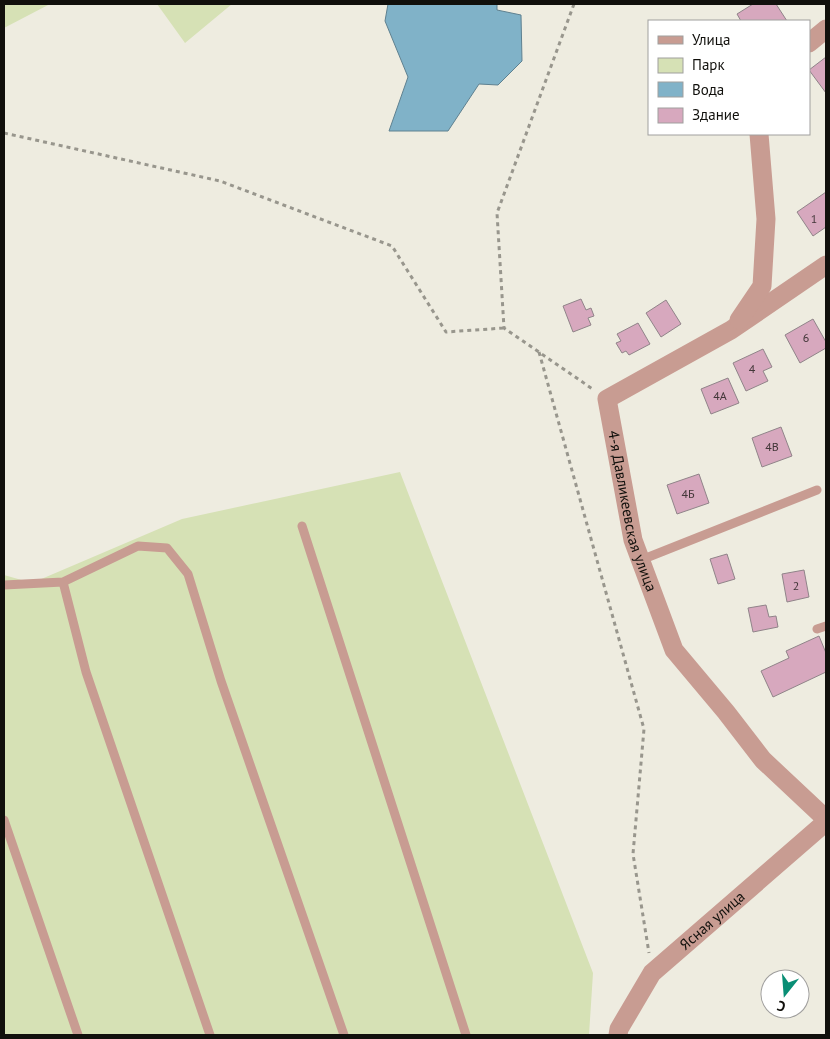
<svg xmlns="http://www.w3.org/2000/svg" width="830" height="1039" font-family="'PT Sans',sans-serif">
<rect width="100%" height="100%" fill="#eeece0"/>
<path fill="#d6e1b5" d="M4,4h46l-46,24z
M157,4h75l-47,39z
M400,472l193,501 -4,62h-585v-460l28,8 150,-64z"/>
<path fill="#80b2c8" stroke="#5f8190" d="M388,4h109v6l24,5 1,46 -24,24 -19,-1 -31,47h-59l19,-54 -23,-56z"/>
<path fill="#d7a8be" stroke="#908489" d="M753,4h23l11,17h-46l-4,-7z
M826,57v36l-17,-23z
M826,192v35l-13,9 -16,-24z
M581,299l5,11 5,-2 3,8 -6,2 3,7 -18,7 -10,-26z
M666,300l15,24 -20,13 -15,-24z
M813,319l13,23v6l-26,15 -15,-28z
M638,323l12,21 -21,11 -3,-4 -4,2 -6,-10 5,-2 -4,-7z
M763,349l9,18 -9,4 5,10 -22,10 -13,-28z
M728,378l11,25 -28,11 -10,-25z
M781,427l11,29 -30,11 -10,-29z
M699,474l10,29 -32,11 -10,-29z
M727,554l8,25 -17,5 -8,-25z
M804,570l5,27 -22,5 -5,-28z
M766,605l3,12 7,-1 2,11 -25,5 -5,-24z
M819,636l7,17v19l-53,25 -12,-26 28,-13 -3,-7z"/>
<g fill="none" stroke-linecap="round" stroke-linejoin="round">
<path stroke="#98968d" stroke-width="3" stroke-dasharray="4 4" stroke-linecap="butt" d="M574,4l-77,209 7,115 90,62
M4,133l216,48 172,65 54,86 58,-4
M539,352l105,377 -11,125 16,99"/>
<path stroke="#c89c92" stroke-width="9" d="M302,526l164,509
M641,560l176,-70
M63,582l23,90 124,363
M4,585l59,-3 75,-36 29,2 21,26 33,107 123,354
M817,629l9,-3
M4,820l74,215"/>
<g stroke="#c89c92" stroke-width="19">
<path d="M809,43l17,-14"/>
<path id="s1" d="M826,265l-95,65 -124,69 26,141 41,110 52,62 37,48 63,59"/>
<path d="M739,320l23,-34 4,-67 -7,-85"/>
<path id="s2" d="M618,1035l1,-6 33,-56 174,-151"/>
</g>
</g>
<g text-anchor="middle" stroke-width="4" stroke-linejoin="round" paint-order="stroke">
<g font-size="12" fill="#423638">
<text x="814" y="223">1</text>
<text x="806" y="342">6</text>
<text x="752" y="373">4</text>
<text x="720" y="400">4А</text>
<text x="772" y="451">4В</text>
<text x="688" y="498">4Б</text>
<text x="796" y="590">2</text>
</g>
<g font-size="15" fill="#11100c" stroke="#fff">
<text dy="5" stroke="none"><textPath href="#s1" startOffset="372">4-я Давликеевская улица</textPath></text>
<text dy="5" stroke="none"><textPath href="#s2" startOffset="151">Ясная улица</textPath></text>
</g>
</g>
<rect width="830" height="1039" fill="none" stroke="#11100c" stroke-width="10"/>
<rect x="648" y="20" width="162" height="115" fill="#ffffff" stroke="#a09f9e"/>
<rect x="658" y="36" width="25" height="8" fill="#c89c92" stroke="#a09f9e"/>
<text x="692" y="45" font-size="15" fill="#11100c">Улица</text>
<rect x="658" y="58" width="25" height="15" fill="#d6e1b5" stroke="#a09f9e"/>
<text x="692" y="70" font-size="15" fill="#11100c">Парк</text>
<rect x="658" y="82" width="25" height="15" fill="#80b2c8" stroke="#a09f9e"/>
<text x="692" y="95" font-size="15" fill="#11100c">Вода</text>
<rect x="658" y="108" width="25" height="15" fill="#d7a8be" stroke="#a09f9e"/>
<text x="692" y="120" font-size="15" fill="#11100c">Здание</text>
<g transform="translate(785 994) rotate(197)"><circle r="24" fill="#ffffff" stroke="#a09f9e"/>
<path d="M0-4L9 19L0 12L-9 19Z" fill="#098e75"/>
<text y="-8" font-size="14" font-weight="bold" text-anchor="middle" fill="#11100c">С</text>
</g>
</svg>
